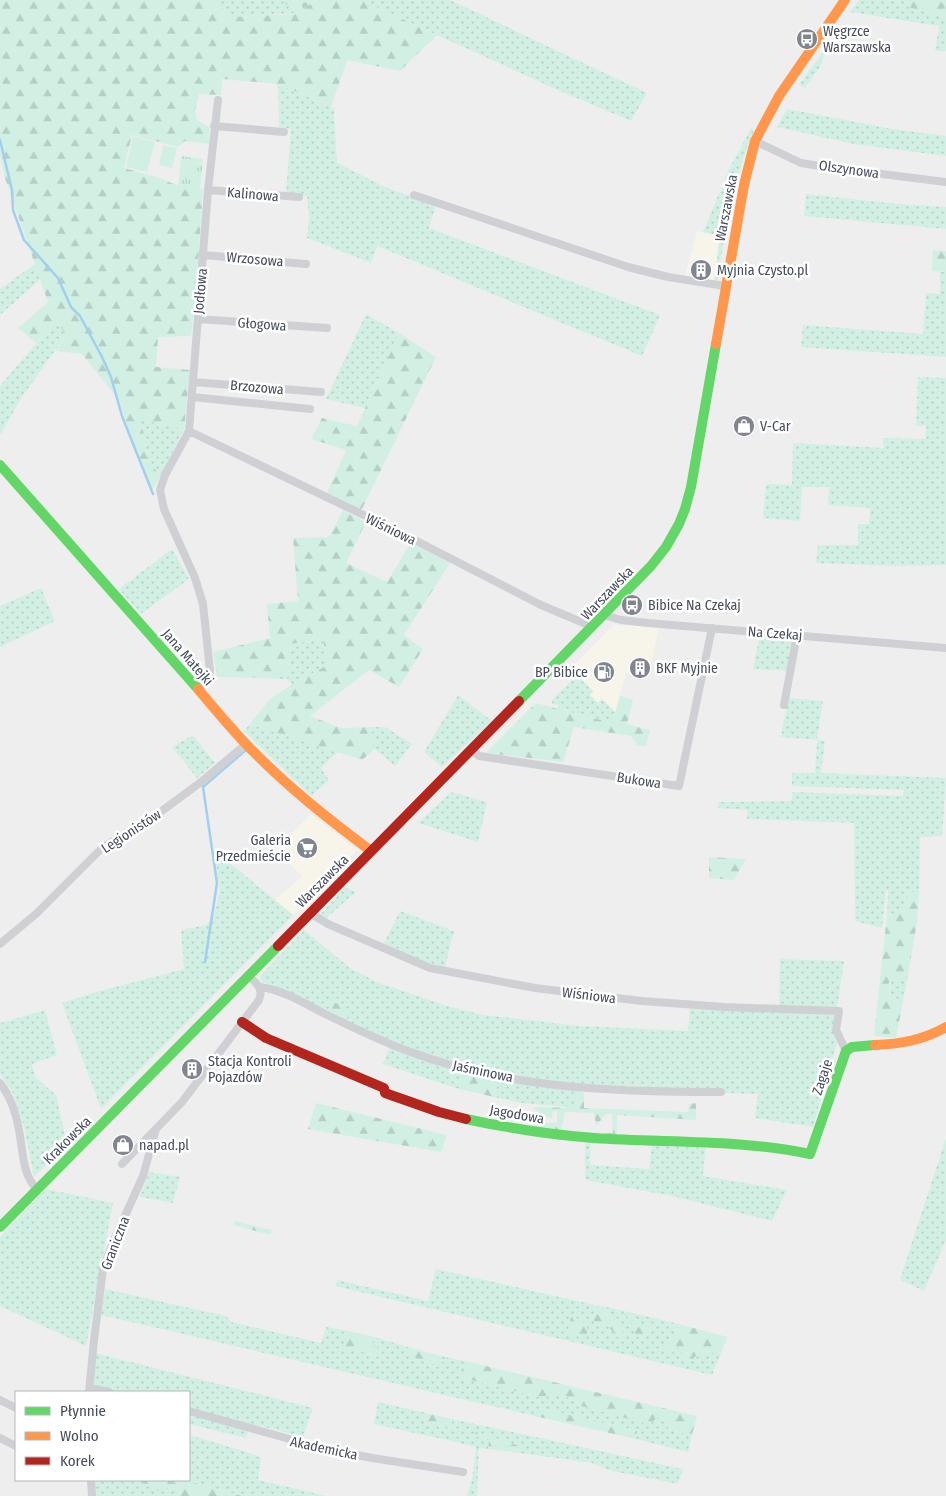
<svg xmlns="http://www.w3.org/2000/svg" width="946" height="1496" font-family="'Fira Sans Condensed',sans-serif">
<defs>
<pattern id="grass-dots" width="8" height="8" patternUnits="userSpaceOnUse" patternTransform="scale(1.25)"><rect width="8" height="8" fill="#d1f0e3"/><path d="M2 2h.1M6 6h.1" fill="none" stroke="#b5cfc5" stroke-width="1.8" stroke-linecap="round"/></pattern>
<pattern id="forest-firs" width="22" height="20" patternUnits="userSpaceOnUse" patternTransform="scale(1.25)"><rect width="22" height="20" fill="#d1f0e3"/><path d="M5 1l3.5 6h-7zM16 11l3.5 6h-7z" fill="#b5cfc5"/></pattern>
<pattern id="cemetery-stones" width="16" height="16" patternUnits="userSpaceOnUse" patternTransform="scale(1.25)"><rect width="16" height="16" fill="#d1f0e3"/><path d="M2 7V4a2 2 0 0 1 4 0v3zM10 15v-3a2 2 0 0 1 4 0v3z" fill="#b5cfc5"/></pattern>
<pattern id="park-tufts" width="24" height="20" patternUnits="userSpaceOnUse" patternTransform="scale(1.25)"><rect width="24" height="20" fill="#d1f0e3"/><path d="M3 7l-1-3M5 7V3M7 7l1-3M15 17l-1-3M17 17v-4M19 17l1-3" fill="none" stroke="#b5cfc5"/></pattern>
</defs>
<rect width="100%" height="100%" fill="#efeeee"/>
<path fill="#f7f5e9" d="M697,231l23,5 -6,46 -29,-6z
M614,625l45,1 -10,49 -23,-2 -11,39 -13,-13 -4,4 -8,-8 3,-4 -23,-22z
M311,814l46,36 -64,65 -18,-15 28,-24 -29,-25z"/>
<path fill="url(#grass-dots)" d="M213,0h69l14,13 -63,4z
M360,0h90l197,93 -16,28 -71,-30z
M859,0h48l2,7 37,11v33h-11l4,-25 -89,-14z
M827,46l-7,21 -15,21 -6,-3z
M278,84l53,23 3,3 3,53 50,25 49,17 -7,23 231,87 -18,41 -265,-110 -6,17 -64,-25 2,-20 -2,-22 -21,-3 5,-64 -12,-2z
M787,109l106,20 53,7v20l-92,-12 -77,-17z
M751,128l3,2c-21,48 -28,101 -37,152h-3l6,-46 -17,-4 15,-36 10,-17 -3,-2z
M806,194l92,10 48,3v22l-142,-13z
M35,264l6,15 -41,36v-26z
M940,272h6v85l-145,-10 2,-22 120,9 3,-41 14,1z
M366,314l33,19 -34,75 -39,-9z
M56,320l10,15 -44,62 -22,38v-49z
M918,377l28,1v187l-52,1 -78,-3 2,-18h40v-21h11l1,-16 -42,-3 1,-18h-27l-2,34 -37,-3 3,-34 26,1 1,-42 91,5 -1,-10 43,1v-13h-10z
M141,421h8l35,8 -24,48 -12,-19z
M172,549l17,30 -48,35 -22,-25z
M41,588l14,33 -55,26v-41z
M760,635l33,3 -5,33 -35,-2z
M323,639l5,26 -36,19 -5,-5 4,-35z
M577,675l16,16 -3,4 8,8 4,-4 13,13 -3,11 -54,-14 1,-4 -6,-1 -2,-3z
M458,695l34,26 -50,46 -18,-15z
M788,698l35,3 -6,38 8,2 -4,32 125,5 -4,58 -22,1 -1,55h-10l-5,19 -17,4 1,-25h-2l-4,38 -27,-7 -1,-98 -107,-4 1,-9 -30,-2 1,-6 72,-1 2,-9 110,4 1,-6 -112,-4v-13h23l2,-33 -36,-3z
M250,724l88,28 -17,16 8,12 -18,16 -67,-65z
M371,727h14l27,17 -17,22 -20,-17z
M193,735l22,28 -18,15 -25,-31z
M451,792l36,10 -9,40 -60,-19z
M214,850l79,65 -192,194 -39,-106 34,-11 88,-23 -3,-39 25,-5 7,-7 7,-28z
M345,887l11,5 -31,27 -6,-3z
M400,911l54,20 -9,36 -21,-5 -41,-17z
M304,930l46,38 27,14 70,24 36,9 97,11 108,5 2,-22 143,5c5,8 1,19 4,29l-24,84 -58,-9 3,-24 -33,-1 -2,-4 -148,-4 -62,-8 -88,-22 -79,-34 -14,-20 -5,11 -64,-30 -3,-3v-3z
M780,959l64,2 -7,47 -58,-2z
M908,974l-5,27h-14l1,-19z
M45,1010l12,45 -25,9 3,13 21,18 11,49 -33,33 -10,-50 -10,-32 -14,-21v-51z
M390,1046l73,25 -4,18 -76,-25z
M499,1079l78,10 -1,19 -53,-5 -29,-6z
M946,1138v102l-22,51 -24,-11z
M585,1139l6,1 -1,25 59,4 3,-26 54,2 -3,31 84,14 -15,31 -100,-25 -87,-16z
M149,1172l31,5 -7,26 -33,-6z
M46,1189l67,14 -27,143 -86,-40v-69z
M436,1269l159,36 -1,15 14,6 14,16 -14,-25 -1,-10 72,17 -14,27 14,-5c16,13 27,10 44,2l-11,27 -377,-89 2,-6 91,21z
M105,1289l121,27 5,6 90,21 5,-16 18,3 2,18 34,9 -7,-12 -2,-9 37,11 -3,7 34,13 6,-10 20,4 -6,16 80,20 22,-4 20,13 78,11 4,2 7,11 22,5 -4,17 -52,-13 1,-8 -96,-23 -2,9 -438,-102z
M95,1353l218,55 -10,29 -42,-11 -12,3 -3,9 -57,-14v-32h-96z
M378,1402l48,11 -2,10 26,6 2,-10 231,50 -5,15 -66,-13 -20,-8 -72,-10 -3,-8 -23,-5 -18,-8 -1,4 14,4 -1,9 -9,-1 -2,48h-10l5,-16 4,-33c-34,-9 -68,-15 -102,-23z
M189,1435l61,18 11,5 -3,22 69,16h-85l-57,-16h4z
M91,1480h51l-1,2 39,9 -1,5h-86z"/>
<path fill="url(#forest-firs)" d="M0,0h213l20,17 61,-3 23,-14h44l76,35 -37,36 -53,-11 -16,47 -53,-23 -56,-5 -1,16 -22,-1 -4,16 2,10 12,7v17l-24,-3 -7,6 -46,-12 -8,33 33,9 22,9 24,3 -7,103 -5,44 -33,1 -2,30 34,3 -6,59 -35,-8h-8l7,37 12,19 -9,15 -33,-93 -36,-45 -26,-3 10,-16 -10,-15 -20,23 -18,-15 30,-26 -43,-124 -5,-23z
M907,0h39v18l-38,-11z
M933,250l13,1v21l-14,-1z
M399,333l37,24 -75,154 -35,-16 20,-45 -35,-11 11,-21 35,8z
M343,510l23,12 -20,41 41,19 24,-40 39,21 -46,72 19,14 -24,38 -30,-17 -59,46 31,12 30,-1 4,22 -13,11 -112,-36 20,-25 22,-15 36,-19 -5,-26 -32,5 -4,35 -70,-2 -4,-25 57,-14 -3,-34 31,-3 -5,-63 36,-1z
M620,696l13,4 -6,24 23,6 -4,16 -9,-1 -6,-9 -57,-9 -11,35 -77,-9 50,-50 76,20z
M709,857l37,2 -12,21 -25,-2z
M909,892h10l-2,30 -9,52 -19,8v19h14l-7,37 -22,-2 13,-121 17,-4z
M332,1001l19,9 -5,11 -19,-9z
M463,1071l36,8 -5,18 -35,-8z
M577,1089l7,4v15l104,4 1,-8 7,-1v17l-79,-5v22l-31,-2v-3l27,1 -1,-19h-6l-10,12 -2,-13 -29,-1 -4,20 -33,-3 2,-4 27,-3v-11h-4l-1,7 -14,-1v-6l-4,-1 1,-3 41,1z
M316,1103l131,32 -6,17 -133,-23z
M234,1221l38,9 -2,5 -36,-10z
M595,1305l12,2 1,9 6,2 12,19 -4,5 -14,-16 -14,-5z
M628,1314l12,11 8,-1 2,12 -14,1 -4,-14 -7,-8z
M571,1317l16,7v11l-20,-1z
M679,1324l49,13 -5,11 -17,8 -9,-1 -7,6 -8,-3v-9l-3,-2 -7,6 -7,-2z
M344,1330l27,6 2,9 9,5 -2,7 -34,-9z
M408,1347l37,10 -6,10 -34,-13z
M465,1361l232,55 -5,19 -22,-5 -7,-11 -4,-2 -11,7 -67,-18 -20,-13 -22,4 -80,-20z
M541,1408l96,23 -1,8 -97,-22z
M426,1413l26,6 -2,10 -26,-6z
M476,1432l16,4 2,4 23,5 3,8 -32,-4 1,-9 -15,-4z
M142,1480h43l57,16h-63l1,-5 -13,-3 -6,4 -20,-10z"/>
<path fill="url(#cemetery-stones)" d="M282,0h35l-21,13z"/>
<path fill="url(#park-tufts)" d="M181,156l22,3 -3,30 -22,-3z"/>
<path fill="#d1f0e3" d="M133,136l22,6 -8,30 -21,-5z
M163,145l14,3 -5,20 -13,-3z"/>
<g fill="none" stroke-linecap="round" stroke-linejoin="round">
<path stroke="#a3cfef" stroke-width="2.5" d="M0,140l12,50 1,20 11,30 34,38 13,29 9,9 22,41 9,20 11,39 31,78
M205,962l12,-79 -14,-96 43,-37"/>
<path stroke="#cfd0d4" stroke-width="8" d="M214,126l70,6
M755,141l46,22 25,4 120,15
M208,190l91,7
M414,195l214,72 40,10 57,9
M203,255l103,9
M198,319l129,9
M193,382l128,10
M192,397l118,12
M189,431l212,102 140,72 52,22
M604,615l17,5 27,3 298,25
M198,689l11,-10 1,-8 -7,-67 -8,-26 -31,-69 -4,-19 5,-15 24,-44 19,-241 10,-90
M784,705l13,-70
M471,750l8,6 200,30 33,-158
M310,913l18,11 102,44 105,20 107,13 82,6 115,4 -3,19 10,21
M0,944l37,-31 65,-65 57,-35 42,-31 45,-38
M260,987c23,3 44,16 65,27 27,13 55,27 83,37 99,38 209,41 313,41
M0,1083c11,14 16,30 19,47 4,20 3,45 18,59
M122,1164l60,-62 77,-102c5,-12 -3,-17 -11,-25
M90,1388l19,4
M89,1392l5,-52 9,-71 8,-22 32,-71 13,-47
M0,1400l16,8
M189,1411l129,36 54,11 91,14
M0,1438l16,8
M91,1480l1,16"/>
<path stroke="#63d668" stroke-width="10" d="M0,465l198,224
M519,701l132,-135 15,-19 13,-23 6,-15 6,-22 25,-143
M466,1119c42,9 85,16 128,19 72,5 144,1 216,16l36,-103 6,-4 23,-2
M0,1227l278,-281"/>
<path stroke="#ff974d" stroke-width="10" d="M716,344l28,-159 11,-44 24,-45 66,-96
M198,689c16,19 31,37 48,55 38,40 81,74 125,107
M875,1045c26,-1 48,-5 71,-18"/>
<path stroke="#b3261e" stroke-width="10" d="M278,946l241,-245
M242,1022l24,16 118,50 1,5 54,19 27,7"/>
</g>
<defs>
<g id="bus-disc" transform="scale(1.125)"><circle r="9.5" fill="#80858f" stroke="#fff"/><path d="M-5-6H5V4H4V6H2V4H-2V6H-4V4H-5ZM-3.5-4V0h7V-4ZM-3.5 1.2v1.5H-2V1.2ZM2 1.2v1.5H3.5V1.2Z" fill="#fff"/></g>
<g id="building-disc" transform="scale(1.125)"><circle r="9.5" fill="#80858f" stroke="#fff"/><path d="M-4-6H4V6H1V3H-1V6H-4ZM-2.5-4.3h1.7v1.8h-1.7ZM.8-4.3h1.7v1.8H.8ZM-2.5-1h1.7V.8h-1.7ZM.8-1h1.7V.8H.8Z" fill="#fff"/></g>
<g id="shop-disc" transform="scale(1.125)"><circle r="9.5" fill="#80858f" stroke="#fff"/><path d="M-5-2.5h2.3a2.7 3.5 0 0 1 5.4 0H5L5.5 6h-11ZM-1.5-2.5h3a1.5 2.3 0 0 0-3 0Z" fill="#fff"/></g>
<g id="fuel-disc" transform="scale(1.125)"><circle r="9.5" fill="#80858f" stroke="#fff"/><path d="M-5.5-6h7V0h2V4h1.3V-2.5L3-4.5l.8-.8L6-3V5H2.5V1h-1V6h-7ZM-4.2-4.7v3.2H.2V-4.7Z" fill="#fff"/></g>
<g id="supermarket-disc" transform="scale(1.125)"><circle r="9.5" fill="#80858f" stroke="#fff"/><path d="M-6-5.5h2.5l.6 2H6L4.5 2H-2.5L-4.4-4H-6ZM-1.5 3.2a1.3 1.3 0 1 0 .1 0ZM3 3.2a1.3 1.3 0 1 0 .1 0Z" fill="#fff"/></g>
</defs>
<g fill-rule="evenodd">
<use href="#bus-disc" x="807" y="39"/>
<use href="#building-disc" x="701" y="270"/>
<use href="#shop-disc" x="744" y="426"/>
<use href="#bus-disc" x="632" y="605"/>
<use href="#building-disc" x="640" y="668"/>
<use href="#fuel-disc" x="604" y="672"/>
<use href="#supermarket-disc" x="307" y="848"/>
<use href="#building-disc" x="192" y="1069"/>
<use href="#shop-disc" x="123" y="1145"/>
</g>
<g text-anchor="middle" stroke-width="5" stroke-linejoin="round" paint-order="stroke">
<g font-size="14" fill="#454c5c" stroke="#fff" text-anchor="start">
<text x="823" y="36">Węgrzce<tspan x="823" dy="16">Warszawska</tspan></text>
<text x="717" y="275">Myjnia Czysto.pl</text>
<text x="760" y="431">V-Car</text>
<text x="648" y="610">Bibice Na Czekaj</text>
<text x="656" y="673">BKF Myjnie</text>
<text x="588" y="677" text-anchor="end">BP Bibice</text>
<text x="291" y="845" text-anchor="end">Galeria<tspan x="291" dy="16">Przedmieście</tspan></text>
<text x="208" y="1066">Stacja Kontroli<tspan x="208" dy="16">Pojazdów</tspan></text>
<text x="139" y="1150">napad.pl</text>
</g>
<g font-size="14" fill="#454c5c" stroke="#fff">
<text transform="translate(849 169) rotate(8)" y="5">Olszynowa</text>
<text transform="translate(253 194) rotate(5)" y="5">Kalinowa</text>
<text transform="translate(726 208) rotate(-79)" y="5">Warszawska</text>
<text transform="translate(255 259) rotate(5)" y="5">Wrzosowa</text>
<text transform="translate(200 291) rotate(-85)" y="5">Jodłowa</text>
<text transform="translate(262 324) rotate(4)" y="5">Głogowa</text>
<text transform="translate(257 387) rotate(5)" y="5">Brzozowa</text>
<text transform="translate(391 529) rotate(26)" y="5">Wiśniowa</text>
<text transform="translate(607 593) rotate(-46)" y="5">Warszawska</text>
<text transform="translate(775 633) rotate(4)" y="5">Na Czekaj</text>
<text transform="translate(188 657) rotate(49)" y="5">Jana Matejki</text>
<text transform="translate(639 780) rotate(9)" y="5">Bukowa</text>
<text transform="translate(131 831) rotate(-33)" y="5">Legionistów</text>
<text transform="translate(322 881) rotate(-45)" y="5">Warszawska</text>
<text transform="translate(589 995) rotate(7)" y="5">Wiśniowa</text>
<text transform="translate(483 1071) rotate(12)" y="5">Jaśminowa</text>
<text transform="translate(822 1077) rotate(-72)" y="5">Zagaje</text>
<text transform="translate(517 1114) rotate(10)" y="5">Jagodowa</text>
<text transform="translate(67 1140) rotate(-45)" y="5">Krakowska</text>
<text transform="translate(115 1243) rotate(-69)" y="5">Graniczna</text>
<text transform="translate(324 1448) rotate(12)" y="5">Akademicka</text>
</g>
</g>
<rect x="15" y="1391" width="175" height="90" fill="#ffffff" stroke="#b5b7be"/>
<rect x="25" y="1407" width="25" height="8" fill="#63d668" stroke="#b5b7be"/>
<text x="60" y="1416" font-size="15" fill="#454c5c">Płynnie</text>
<rect x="25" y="1432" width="25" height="8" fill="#ff974d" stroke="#b5b7be"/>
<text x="60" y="1441" font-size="15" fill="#454c5c">Wolno</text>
<rect x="25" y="1457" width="25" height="8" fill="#b3261e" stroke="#b5b7be"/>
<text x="60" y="1466" font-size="15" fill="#454c5c">Korek</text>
</svg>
